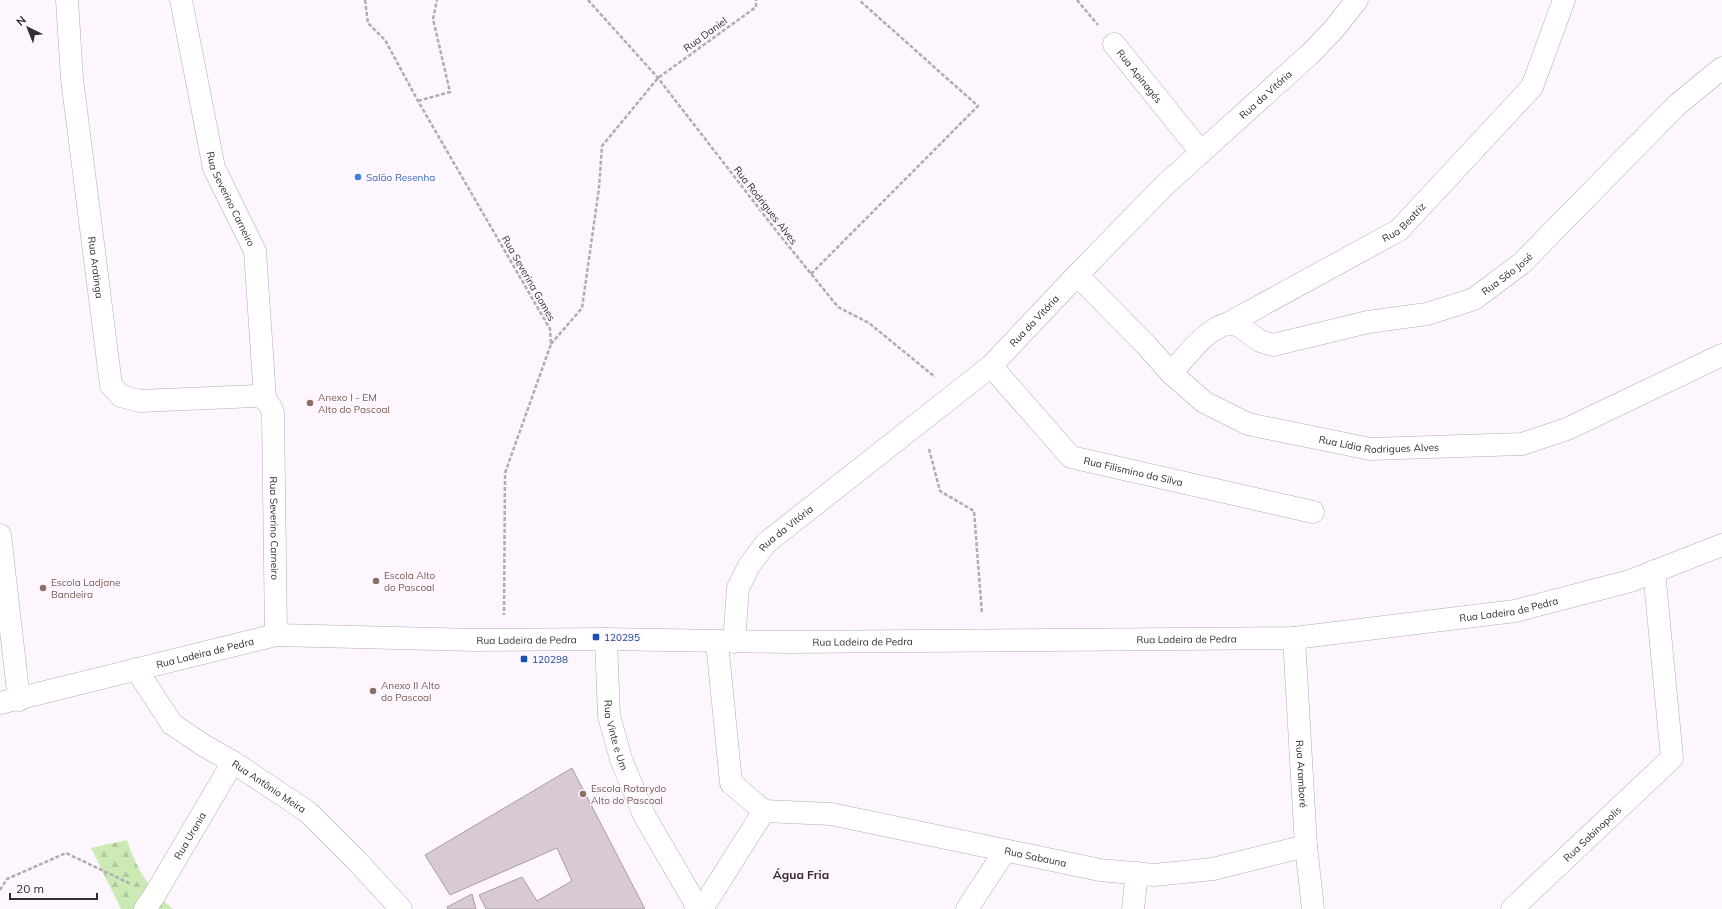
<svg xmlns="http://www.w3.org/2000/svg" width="1722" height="909" font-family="Mulish,sans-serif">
<defs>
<pattern id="forest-firs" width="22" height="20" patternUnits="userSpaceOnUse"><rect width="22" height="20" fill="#cceab4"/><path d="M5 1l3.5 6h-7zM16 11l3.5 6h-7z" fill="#b0c99b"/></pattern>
</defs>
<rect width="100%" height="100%" fill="#fdf6fe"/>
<path fill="url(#forest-firs)" d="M127,840c10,30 21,47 46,69h-52l-30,-61z"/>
<path fill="#d8c9d3" stroke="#aa9ca5" d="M572,768l73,141h-159l-7,-14 43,-18 15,24 35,-20 -15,-33 -107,47 -25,-40z
M472,894l4,15h-28l-1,-2z"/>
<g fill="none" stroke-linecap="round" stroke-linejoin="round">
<g stroke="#b5aab7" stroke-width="23">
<g id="minor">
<path id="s1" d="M67,0l5,79 39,306 10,11 19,5 117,-5c10,3 13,8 16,17l3,222"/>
<path id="s2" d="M181,0l33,168 41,83 10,147"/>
<path id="s3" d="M1114,44l87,108"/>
<path id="s4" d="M1077,275l69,70 25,28 33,29 44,22 122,25 152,-5 45,-15 155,-74"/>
<path id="s5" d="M1229,323l10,3 21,15 13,4 95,-23 59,-8 47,-15 48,-36 155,-158 45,-37"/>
<path id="s6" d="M991,366l80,91 242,55"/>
<path id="s7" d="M1171,373c17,-18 33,-43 58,-50l170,-93 133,-143 32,-87"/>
<path d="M0,535l19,165"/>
<path id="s8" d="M1294,638l12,208 7,63"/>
<path id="s9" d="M606,639l3,77 12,43 23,56 50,86 3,8"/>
<path id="s10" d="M734,642l4,-54 11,-22 17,-23 225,-177 86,-91 89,-91 144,-130 24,-25 23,-29"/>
<path id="s11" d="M136,669l36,55 31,21 30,17 75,50 49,49 44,48"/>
<path id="s12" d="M0,703l276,-68 200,5 130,-1 180,3 508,-4 221,-27 115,-30 92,-36"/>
<path id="s13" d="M764,811l67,3 269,56 54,5 59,-6 93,-23"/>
<path id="s14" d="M145,909l9,-13 79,-134"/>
<path d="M702,909l62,-98 -33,-28 -14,-141"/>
<path d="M967,909l38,-58"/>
<path d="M1133,909l4,-36"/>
<path id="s15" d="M1512,909l160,-151 -18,-187"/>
</g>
</g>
<path stroke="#b1abb2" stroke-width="2.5" stroke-dasharray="4 2" stroke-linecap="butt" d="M365,0l3,23 17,17 33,61 132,228 1,15 -46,129 -1,142
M588,0l70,78 120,155 60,74 31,16 66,54
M1077,0l21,25
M418,101l32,-9 -17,-73 4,-19
M811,274l167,-168 -119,-106
M551,344l31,-36 17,-120 3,-42 56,-68 98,-71v-7
M929,449l11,42 34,20 8,103
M0,890l7,-11 59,-26 65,31"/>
<use href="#minor" stroke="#fff" stroke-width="22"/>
</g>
<circle fill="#3f7fe0" stroke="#fdf6fe" stroke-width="1.5" cx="358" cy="177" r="4"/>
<g fill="#8d6e63" stroke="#fdf6fe" stroke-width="1.5">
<circle cx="310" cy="403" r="4"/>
<circle cx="376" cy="581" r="4"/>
<circle cx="43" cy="588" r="4"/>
<circle cx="373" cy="691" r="4"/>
<circle cx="583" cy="794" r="4"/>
</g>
<g fill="#1a4fb4" stroke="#fdf6fe" stroke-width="1.5">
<rect x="592" y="633" width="8" height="8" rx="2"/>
<rect x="520" y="655" width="8" height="8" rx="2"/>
</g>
<g text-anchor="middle" stroke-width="3" stroke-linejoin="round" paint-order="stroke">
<g font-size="10" fill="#312d32" stroke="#fdf6fe">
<text transform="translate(705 34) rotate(-36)" y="4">Rua Daniel</text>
<text dy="4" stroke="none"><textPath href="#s3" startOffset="41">Rua Apinagés</textPath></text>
<text dy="4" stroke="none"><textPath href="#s10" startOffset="780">Rua da Vitória</textPath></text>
<text dy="4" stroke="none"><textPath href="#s2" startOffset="206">Rua Severino Carneiro</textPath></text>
<text transform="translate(766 205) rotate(52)" y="4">Rua Rodrigues Alves</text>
<text dy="4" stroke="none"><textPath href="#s7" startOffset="280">Rua Beatriz</textPath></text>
<text dy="4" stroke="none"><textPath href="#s1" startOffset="269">Rua Aratinga</textPath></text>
<text dy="4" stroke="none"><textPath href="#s5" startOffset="298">Rua São José</textPath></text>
<text transform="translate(529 278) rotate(60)" y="4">Rua Severina Gomes</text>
<text dy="4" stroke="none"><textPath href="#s10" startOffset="456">Rua da Vitória</textPath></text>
<text dy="4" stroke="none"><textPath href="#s4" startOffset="362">Rua Lídia Rodrigues Alves</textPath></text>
<text dy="4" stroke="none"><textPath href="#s6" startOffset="185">Rua Filismino da Silva</textPath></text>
<text dy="4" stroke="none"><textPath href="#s1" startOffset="679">Rua Severino Carneiro</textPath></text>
<text dy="4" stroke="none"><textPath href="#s10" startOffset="132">Rua da Vitória</textPath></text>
<text dy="4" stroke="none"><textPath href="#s12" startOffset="1519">Rua Ladeira de Pedra</textPath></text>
<text dy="4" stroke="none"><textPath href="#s12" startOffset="1195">Rua Ladeira de Pedra</textPath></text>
<text dy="4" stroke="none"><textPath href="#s12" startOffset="535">Rua Ladeira de Pedra</textPath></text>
<text dy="4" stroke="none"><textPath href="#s12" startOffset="871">Rua Ladeira de Pedra</textPath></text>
<text dy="4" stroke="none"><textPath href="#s12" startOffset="211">Rua Ladeira de Pedra</textPath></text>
<text dy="4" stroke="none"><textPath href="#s9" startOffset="97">Rua Vinte e Um</textPath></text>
<text dy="4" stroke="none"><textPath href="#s8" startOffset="136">Rua Aramboré</textPath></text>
<text dy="4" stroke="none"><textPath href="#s11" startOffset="181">Rua Antônio Meira</textPath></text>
<text dy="4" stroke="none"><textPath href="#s15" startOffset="110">Rua Sabinopolis</textPath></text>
<text dy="4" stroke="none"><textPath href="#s14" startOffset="86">Rua Urania</textPath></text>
<text dy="4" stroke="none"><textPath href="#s13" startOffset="276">Rua Sabauna</textPath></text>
</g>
<g font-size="10" fill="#366cbe" stroke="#fdf6fe" text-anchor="start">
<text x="366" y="181">Salão Resenha</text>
</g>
<g font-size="10" fill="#785e54" stroke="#fdf6fe" text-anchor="start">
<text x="318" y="401">Anexo I - EM<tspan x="318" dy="12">Alto do Pascoal</tspan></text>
<text x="384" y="579">Escola Alto<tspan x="384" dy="12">do Pascoal</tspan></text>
<text x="51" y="586">Escola Ladjane<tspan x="51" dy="12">Bandeira</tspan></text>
<text x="381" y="689">Anexo II Alto<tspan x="381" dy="12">do Pascoal</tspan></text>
<text x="591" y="792">Escola Rotarydo<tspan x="591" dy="12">Alto do Pascoal</tspan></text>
</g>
<g font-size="10" fill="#164399" stroke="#fdf6fe" text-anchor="start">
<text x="604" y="641">120295</text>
<text x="532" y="663">120298</text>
</g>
<g font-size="12" font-weight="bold" fill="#352c36" stroke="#fdf6fe">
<text x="801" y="879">Água Fria</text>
</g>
</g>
<g transform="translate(28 28) rotate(317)" stroke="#fdf6fe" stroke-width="3" paint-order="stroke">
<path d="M0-3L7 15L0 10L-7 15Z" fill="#312d32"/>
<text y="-6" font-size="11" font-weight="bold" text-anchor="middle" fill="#312d32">N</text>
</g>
<path d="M10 893v6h87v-6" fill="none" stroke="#312d32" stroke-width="2"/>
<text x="16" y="893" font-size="12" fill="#312d32" stroke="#fdf6fe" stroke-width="3" paint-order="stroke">20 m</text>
</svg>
